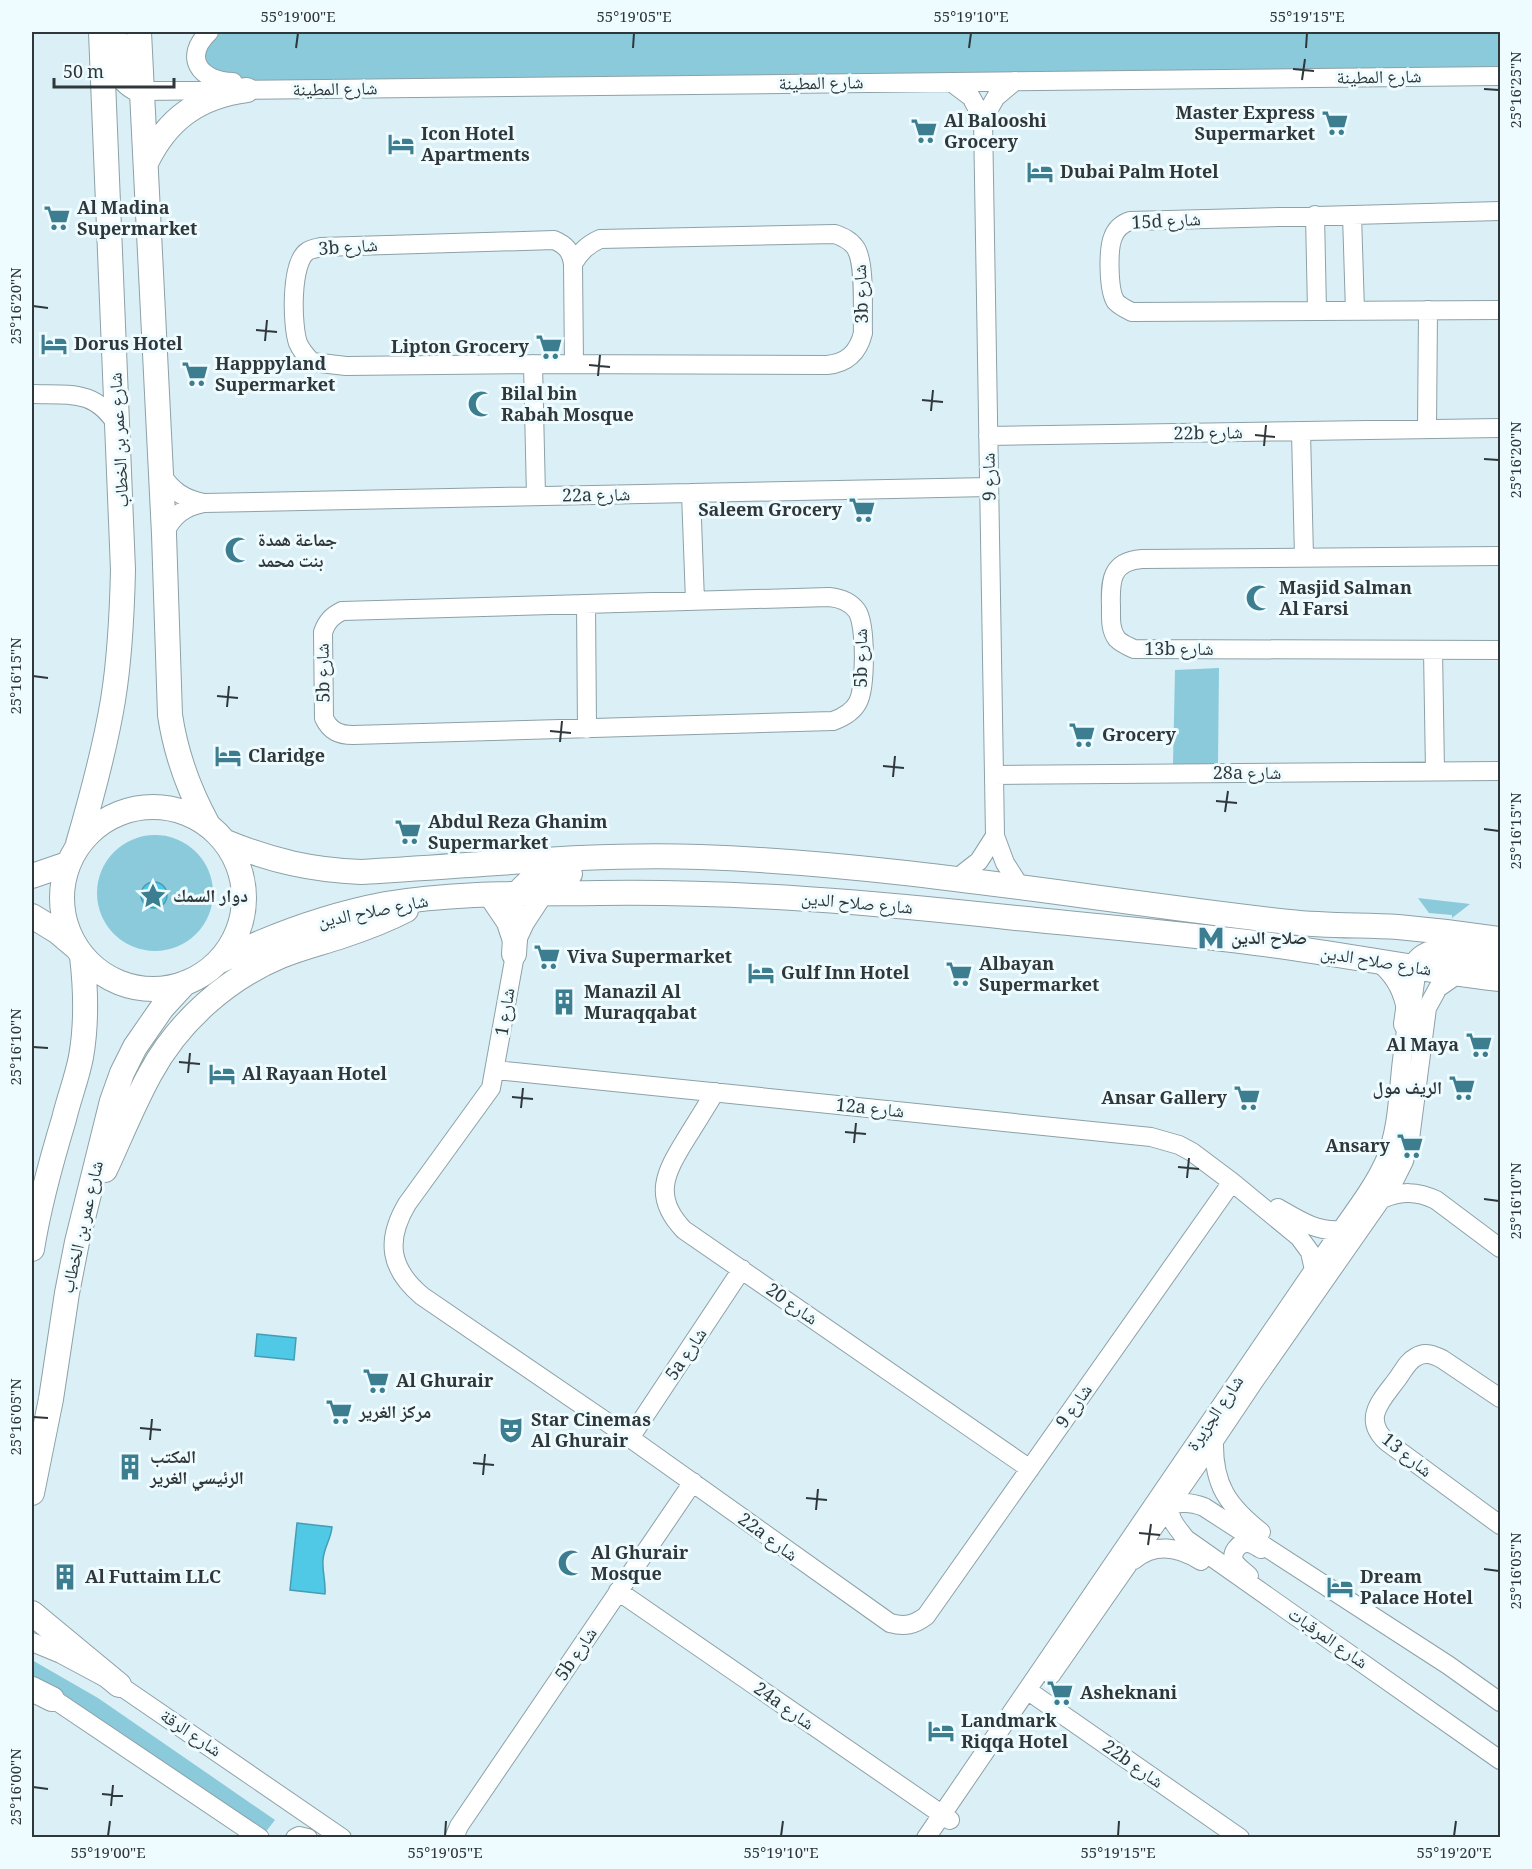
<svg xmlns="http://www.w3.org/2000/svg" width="1532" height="1869" font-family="Georgia,'Noto Naskh Arabic',serif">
<rect width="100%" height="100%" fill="#daf0f6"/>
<path fill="#8acadb" d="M202,32h1298v39l-1297,20z
M1219,668l-1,96h-45l2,-94z
M97 893a58 58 0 1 1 116 0a58 58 0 1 1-116 0Z
M1418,898l52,6 -18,14v-3l-23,-2z
M32,1660l66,38 177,122 -11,14 -232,-158z"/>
<path fill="#50c9e7" stroke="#469db3" stroke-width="1.5" d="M141 895a13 13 0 1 1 26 0a13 13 0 1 1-26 0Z
M257,1334l39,4 -2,22 -39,-4z
M297,1523l35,4c-1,12 -8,20 -9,33 -1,11 3,22 2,34l-35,-4z"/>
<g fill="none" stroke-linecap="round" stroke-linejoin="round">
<g stroke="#8da1a7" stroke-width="20">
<path id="minor" d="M209,32c-26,25 -10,49 24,50
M951,82l20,15 12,22 12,717 10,27 16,25
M142,91l1358,-15
M983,119l13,-22 19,-16
M1500,211l-370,10c-9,3 -14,8 -17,16 -5,12 -5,54 3,65 5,5 10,7 16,10l368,-2
M1315,215l2,96
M1352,215l3,96
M573,264c7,-12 14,-19 27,-25l235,-5c8,3 15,6 20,13 11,15 7,66 8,86 -5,20 -16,30 -36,32l-294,-1 -187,2 -34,-4c-5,-5 -11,-12 -14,-19 -6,-17 -8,-82 10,-92 3,-2 9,-3 13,-4l233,-7c12,5 17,11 19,24l1,100
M533,364l3,132
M32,394c38,1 64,-5 86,33
M1427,429l1,-119
M1301,432l3,125
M988,436l512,-8
M161,474c11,17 23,25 43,29
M691,493l4,108
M164,534c9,-19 20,-27 40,-31l785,-16
M1500,556l-358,3c-31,2 -32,22 -31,48 0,11 -1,23 6,32 5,5 11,7 17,10l366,1
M829,597c11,1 21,4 28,14 9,13 9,76 1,91 -5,10 -14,15 -25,19l-480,14c-14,0 -23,-4 -29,-17l-1,-86c4,-11 9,-16 19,-21z
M586,604l1,125
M1433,650l2,121
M994,775l506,-4
M956,879l23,-18 16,-25
M544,894l-19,29 -7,15 -27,150 -84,116c-22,37 -17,65 15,92l208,142 260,185c15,4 24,2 36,-7l306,-434
M487,895l19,28 6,18
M496,1070l655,67 28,8 13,7 40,30 67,55 11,15 4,18
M715,1092c-9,15 -19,31 -29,47 -21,34 -34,58 -2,91l346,239
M1382,1199c19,-8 35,-8 54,1l64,48
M1278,1208c21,12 38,24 63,22
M1500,1398l-58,-39c-8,-4 -17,-8 -26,-2 -8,4 -13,14 -18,21 -16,22 -37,40 -11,64l113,83
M630,1438l112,-169
M1214,1441c-1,44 14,65 47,91
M1169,1499c-3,16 7,28 17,40l314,221
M1163,1508c14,-6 26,-7 41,-1l244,158 52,37
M1134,1560c21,-18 45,-13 67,1
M1249,1576c-4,-4 -12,-9 -15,-15 -3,-8 4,-18 13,-18 5,0 9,3 14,6
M618,1591l332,229
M32,1642l29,12 58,31 223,153
M1051,1675l163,-234 41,-61 139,-199 10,-20 6,-22 17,-131 11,-20 20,-14
M1027,1690l213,148
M43,1692l217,146
M295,1838l4,-2 9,2
M454,1838l5,-12 234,-344
M926,1838l415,-608c16,-23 33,-45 44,-70 13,-31 13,-67 17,-100 2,-18 7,-38 3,-55 -4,-18 -12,-31 -26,-42"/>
</g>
<g stroke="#8da1a7" stroke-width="26">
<path id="major" d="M139,32l25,502 6,181c6,40 18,73 37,108
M116,40c2,24 0,41 26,51
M146,163c21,-44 53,-67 101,-73
M62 898a91 91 0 1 1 182 0a91 91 0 1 1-182 0Z
M226,842c46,19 86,28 135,30 113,-6 226,-19 339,-15 198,7 392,43 589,65 36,4 72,3 109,5 34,3 68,7 102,12
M78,844c14,-48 27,-95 35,-144 7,-43 9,-87 10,-130l-22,-538
M32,876l35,-12
M32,916l26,16 19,16
M514,954l4,-60c13,-20 30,-19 52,-20
M220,961c53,-26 108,-46 166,-57 70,-12 143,-10 214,-11 140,-2 278,10 416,25 80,8 160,15 240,25 82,10 162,27 244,36
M1406,1024l8,-56c6,-12 15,-16 28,-17l58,7
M105,1170c15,-32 28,-65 45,-96 28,-52 76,-95 131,-118 19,-8 40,-13 61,-20 21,-7 43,-15 64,-26
M32,1249c7,-44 19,-87 32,-130 5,-21 13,-41 17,-62 6,-34 5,-67 1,-101
M32,1493l19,-94 16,-106 10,-51 35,-141 10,-28 13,-26 27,-39 23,-25
M32,1613l87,72
M32,1689l20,10"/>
</g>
<use href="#minor" stroke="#fff" stroke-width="18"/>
<use href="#major" stroke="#fff" stroke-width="24"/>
</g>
<path fill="none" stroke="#2f373a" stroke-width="2" d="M296,48l2,-15M633,48l1,-15M969,48l2,-15M1306,48l1,-15M1293,69l21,2M1302,80l3,-21M1484,89l15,1M33,306l15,2M256,330l21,2M265,341l2,-21M589,365l21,2M598,376l2,-21M922,400l21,2M931,411l2,-21M1255,435l20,2M1264,446l2,-21M1484,459l15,1M33,676l15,2M217,696l21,2M227,707l2,-21M550,731l21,2M560,742l2,-21M883,766l21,2M893,777l2,-21M1216,801l21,2M1225,812l3,-21M1484,829l15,2M33,1047l15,1M179,1062l21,2M188,1073l2,-20M512,1097l21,2M521,1108l2,-20M845,1132l21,2M854,1143l2,-20M1178,1167l21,2M1187,1178l2,-20M1484,1199l15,2M33,1417l15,1M140,1428l21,2M150,1440l2,-21M473,1463l21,2M483,1475l2,-21M806,1498l21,2M816,1510l2,-21M1139,1533l21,2M1148,1545l3,-21M1484,1569l15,2M33,1787l15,2M102,1794l21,2M111,1806l2,-21M108,1836l2,-15M445,1836l1,-15M781,1836l2,-15M1118,1836l1,-15M1454,1836l2,-15"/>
<defs>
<g id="supermarket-bare" transform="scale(2.07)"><path d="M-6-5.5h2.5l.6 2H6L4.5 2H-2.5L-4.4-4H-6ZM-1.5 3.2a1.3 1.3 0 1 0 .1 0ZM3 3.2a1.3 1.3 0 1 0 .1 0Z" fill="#3c7e90" stroke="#eefbff" stroke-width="2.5" paint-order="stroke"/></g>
<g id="hotel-bare" transform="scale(2.07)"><path d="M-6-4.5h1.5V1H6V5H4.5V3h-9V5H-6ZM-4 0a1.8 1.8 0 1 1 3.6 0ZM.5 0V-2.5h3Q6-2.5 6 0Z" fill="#3c7e90" stroke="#eefbff" stroke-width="2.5" paint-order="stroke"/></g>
<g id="mosque-bare" transform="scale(2.07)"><path d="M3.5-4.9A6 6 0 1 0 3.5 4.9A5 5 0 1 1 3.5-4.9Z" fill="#3c7e90" stroke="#eefbff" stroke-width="2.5" paint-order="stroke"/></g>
<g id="sight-bare" transform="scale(2.07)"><path d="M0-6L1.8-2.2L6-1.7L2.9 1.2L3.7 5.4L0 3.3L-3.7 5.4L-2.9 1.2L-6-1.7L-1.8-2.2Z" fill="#3c7e90" stroke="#eefbff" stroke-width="2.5" paint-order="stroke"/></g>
<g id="metro-bare" transform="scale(2.07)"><path d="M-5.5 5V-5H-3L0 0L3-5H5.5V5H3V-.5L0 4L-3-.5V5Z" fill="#3c7e90" stroke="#eefbff" stroke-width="2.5" paint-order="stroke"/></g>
<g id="building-bare" transform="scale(2.07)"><path d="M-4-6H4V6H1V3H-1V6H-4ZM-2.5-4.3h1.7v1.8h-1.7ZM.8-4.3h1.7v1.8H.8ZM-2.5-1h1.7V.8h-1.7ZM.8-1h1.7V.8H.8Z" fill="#3c7e90" stroke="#eefbff" stroke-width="2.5" paint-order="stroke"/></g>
<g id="theatre-bare" transform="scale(2.07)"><path d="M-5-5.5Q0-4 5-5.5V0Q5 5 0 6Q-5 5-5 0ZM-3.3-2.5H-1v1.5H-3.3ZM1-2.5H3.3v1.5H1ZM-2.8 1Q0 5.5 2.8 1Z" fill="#3c7e90" stroke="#eefbff" stroke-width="2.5" paint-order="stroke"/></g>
</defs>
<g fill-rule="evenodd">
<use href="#supermarket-bare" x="1335" y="123"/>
<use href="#supermarket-bare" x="924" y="131"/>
<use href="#hotel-bare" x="401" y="144"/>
<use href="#hotel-bare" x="1040" y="172"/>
<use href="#supermarket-bare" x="57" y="218"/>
<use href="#hotel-bare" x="54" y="344"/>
<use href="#supermarket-bare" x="549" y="347"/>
<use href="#supermarket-bare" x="195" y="374"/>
<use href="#mosque-bare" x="481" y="404"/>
<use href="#supermarket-bare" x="862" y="510"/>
<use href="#mosque-bare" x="238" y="550"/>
<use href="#mosque-bare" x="1259" y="598"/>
<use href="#supermarket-bare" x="1082" y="735"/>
<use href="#hotel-bare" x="228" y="756"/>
<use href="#supermarket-bare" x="408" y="832"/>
<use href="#sight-bare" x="153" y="896"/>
<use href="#metro-bare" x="1211" y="938"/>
<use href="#supermarket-bare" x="547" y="957"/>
<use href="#hotel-bare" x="761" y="973"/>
<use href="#supermarket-bare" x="959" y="974"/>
<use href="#building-bare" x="564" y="1002"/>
<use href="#supermarket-bare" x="1479" y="1045"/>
<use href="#hotel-bare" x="222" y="1074"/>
<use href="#supermarket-bare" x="1462" y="1088"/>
<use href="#supermarket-bare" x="1247" y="1098"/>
<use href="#supermarket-bare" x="1410" y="1146"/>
<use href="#supermarket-bare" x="376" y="1381"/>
<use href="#supermarket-bare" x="339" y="1412"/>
<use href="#theatre-bare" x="511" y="1430"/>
<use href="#building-bare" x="130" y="1467"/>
<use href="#mosque-bare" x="571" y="1563"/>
<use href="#building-bare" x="65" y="1577"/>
<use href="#hotel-bare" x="1340" y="1587"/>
<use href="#supermarket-bare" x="1060" y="1693"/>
<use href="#hotel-bare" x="941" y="1731"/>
</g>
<g text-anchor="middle" stroke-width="6" stroke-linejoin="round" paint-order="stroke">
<g font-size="18" fill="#2f373a" stroke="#eefbff">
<text transform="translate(1379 77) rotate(-1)" y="6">شارع المطينة</text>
<text transform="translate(821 83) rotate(-1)" y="6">شارع المطينة</text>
<text transform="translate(335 89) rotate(-1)" y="6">شارع المطينة</text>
<text transform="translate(1166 221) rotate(-3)" y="6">15d شارع</text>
<text transform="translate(348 247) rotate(-4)" y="6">3b شارع</text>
<text transform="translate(861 294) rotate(-92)" y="6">3b شارع</text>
<text transform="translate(1208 433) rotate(-1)" y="6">22b شارع</text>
<text transform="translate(119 440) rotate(-93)" y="6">شارع عمر بن الخطاب</text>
<text transform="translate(989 477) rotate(-91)" y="6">شارع 9</text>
<text transform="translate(596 495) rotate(-1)" y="6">22a شارع</text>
<text x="1179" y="655">13b شارع</text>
<text transform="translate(861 658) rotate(-90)" y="6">5b شارع</text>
<text transform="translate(323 673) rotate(-91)" y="6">5b شارع</text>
<text x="1247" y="779">28a شارع</text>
<text transform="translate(857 903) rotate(5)" y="6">شارع صلاح الدين</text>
<text transform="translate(373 911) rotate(-11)" y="6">شارع صلاح الدين</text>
<text transform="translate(1376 961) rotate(9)" y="6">شارع صلاح الدين</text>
<text transform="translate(505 1012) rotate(-81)" y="6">شارع 1</text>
<text transform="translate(870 1108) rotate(6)" y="6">12a شارع</text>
<text transform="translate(82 1227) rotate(-77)" y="6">شارع عمر بن الخطاب</text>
<text transform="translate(792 1304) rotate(35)" y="6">شارع 20</text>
<text transform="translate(686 1354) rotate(-56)" y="6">5a شارع</text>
<text transform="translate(1074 1406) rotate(-55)" y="6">شارع 9</text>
<text transform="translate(1215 1413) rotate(-56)" y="6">شارع الجزيرة</text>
<text transform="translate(1407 1455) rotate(39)" y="6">شارع 13</text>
<text transform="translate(768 1537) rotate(36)" y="6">22a شارع</text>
<text transform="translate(1328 1638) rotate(35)" y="6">شارع المرقبات</text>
<text transform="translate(576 1654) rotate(-56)" y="6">5b شارع</text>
<text transform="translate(784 1706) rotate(35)" y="6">24a شارع</text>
<text transform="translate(191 1733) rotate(34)" y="6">شارع الرقة</text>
<text transform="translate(1133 1764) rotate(35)" y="6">22b شارع</text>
</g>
<g font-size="18" font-weight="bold" fill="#2f373a" stroke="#eefbff" text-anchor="start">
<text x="1315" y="119" text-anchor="end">Master Express<tspan x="1315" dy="21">Supermarket</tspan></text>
<text x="944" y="127">Al Balooshi<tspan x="944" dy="21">Grocery</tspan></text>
<text x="421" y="140">Icon Hotel<tspan x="421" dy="21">Apartments</tspan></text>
<text x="1060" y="178">Dubai Palm Hotel</text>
<text x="77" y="214">Al Madina<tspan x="77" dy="21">Supermarket</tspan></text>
<text x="74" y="350">Dorus Hotel</text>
<text x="529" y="353" text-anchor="end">Lipton Grocery</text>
<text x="215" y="370">Happpyland<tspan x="215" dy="21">Supermarket</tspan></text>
<text x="501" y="400">Bilal bin<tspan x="501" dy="21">Rabah Mosque</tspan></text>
<text x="842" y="516" text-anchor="end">Saleem Grocery</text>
<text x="258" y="546">جماعة همدة<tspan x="258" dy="21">بنت محمد</tspan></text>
<text x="1279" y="594">Masjid Salman<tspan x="1279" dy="21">Al Farsi</tspan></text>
<text x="1102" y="741">Grocery</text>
<text x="248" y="762">Claridge</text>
<text x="428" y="828">Abdul Reza Ghanim<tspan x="428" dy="21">Supermarket</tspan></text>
<text x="173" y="902">دوار السمك</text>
<text x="1231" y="944">صلاح الدين</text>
<text x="567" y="963">Viva Supermarket</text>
<text x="979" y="970">Albayan<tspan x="979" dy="21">Supermarket</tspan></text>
<text x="781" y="979">Gulf Inn Hotel</text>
<text x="584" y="998">Manazil Al<tspan x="584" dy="21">Muraqqabat</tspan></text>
<text x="1459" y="1051" text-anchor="end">Al Maya</text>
<text x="242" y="1080">Al Rayaan Hotel</text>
<text x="1442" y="1094" text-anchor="end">الريف مول</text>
<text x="1227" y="1104" text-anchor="end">Ansar Gallery</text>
<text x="1390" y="1152" text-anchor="end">Ansary</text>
<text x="396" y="1387">Al Ghurair</text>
<text x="359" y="1418">مركز الغرير</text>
<text x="531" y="1426">Star Cinemas<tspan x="531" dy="21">Al Ghurair</tspan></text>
<text x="150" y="1463">المكتب<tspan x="150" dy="21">الرئيسي الغرير</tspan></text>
<text x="591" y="1559">Al Ghurair<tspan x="591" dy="21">Mosque</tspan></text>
<text x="85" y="1583">Al Futtaim LLC</text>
<text x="1360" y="1583">Dream<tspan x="1360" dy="21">Palace Hotel</tspan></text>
<text x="1080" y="1699">Asheknani</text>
<text x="961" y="1727">Landmark<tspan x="961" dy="21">Riqqa Hotel</tspan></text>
</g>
</g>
<rect width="1532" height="1869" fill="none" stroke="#eefbff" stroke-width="66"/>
<path d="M54 78v9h120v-9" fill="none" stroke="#2f373a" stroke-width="3"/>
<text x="63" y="78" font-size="18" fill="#2f373a" stroke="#eefbff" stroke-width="4.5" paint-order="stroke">50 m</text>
<rect x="33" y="33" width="1466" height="1803" fill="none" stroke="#2f373a" stroke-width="2"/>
<g font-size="15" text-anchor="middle" fill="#2f373a">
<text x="298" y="22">55°19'00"E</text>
<text x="634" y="22">55°19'05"E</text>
<text x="971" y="22">55°19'10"E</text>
<text x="1307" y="22">55°19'15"E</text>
<text transform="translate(1516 90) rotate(-90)" y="5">25°16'25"N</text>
<text transform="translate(16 306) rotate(-90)" y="5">25°16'20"N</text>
<text transform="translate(1516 460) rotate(-90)" y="5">25°16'20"N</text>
<text transform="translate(16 676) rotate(-90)" y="5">25°16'15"N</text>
<text transform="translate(1516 831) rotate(-90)" y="5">25°16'15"N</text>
<text transform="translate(16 1047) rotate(-90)" y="5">25°16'10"N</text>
<text transform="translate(1516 1201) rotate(-90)" y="5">25°16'10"N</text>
<text transform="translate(16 1417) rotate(-90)" y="5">25°16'05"N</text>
<text transform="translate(1516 1571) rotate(-90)" y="5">25°16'05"N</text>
<text transform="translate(16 1787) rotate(-90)" y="5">25°16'00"N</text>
<text x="108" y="1858">55°19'00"E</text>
<text x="445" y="1858">55°19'05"E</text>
<text x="781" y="1858">55°19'10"E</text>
<text x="1118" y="1858">55°19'15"E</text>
<text x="1454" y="1858">55°19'20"E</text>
</g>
</svg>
